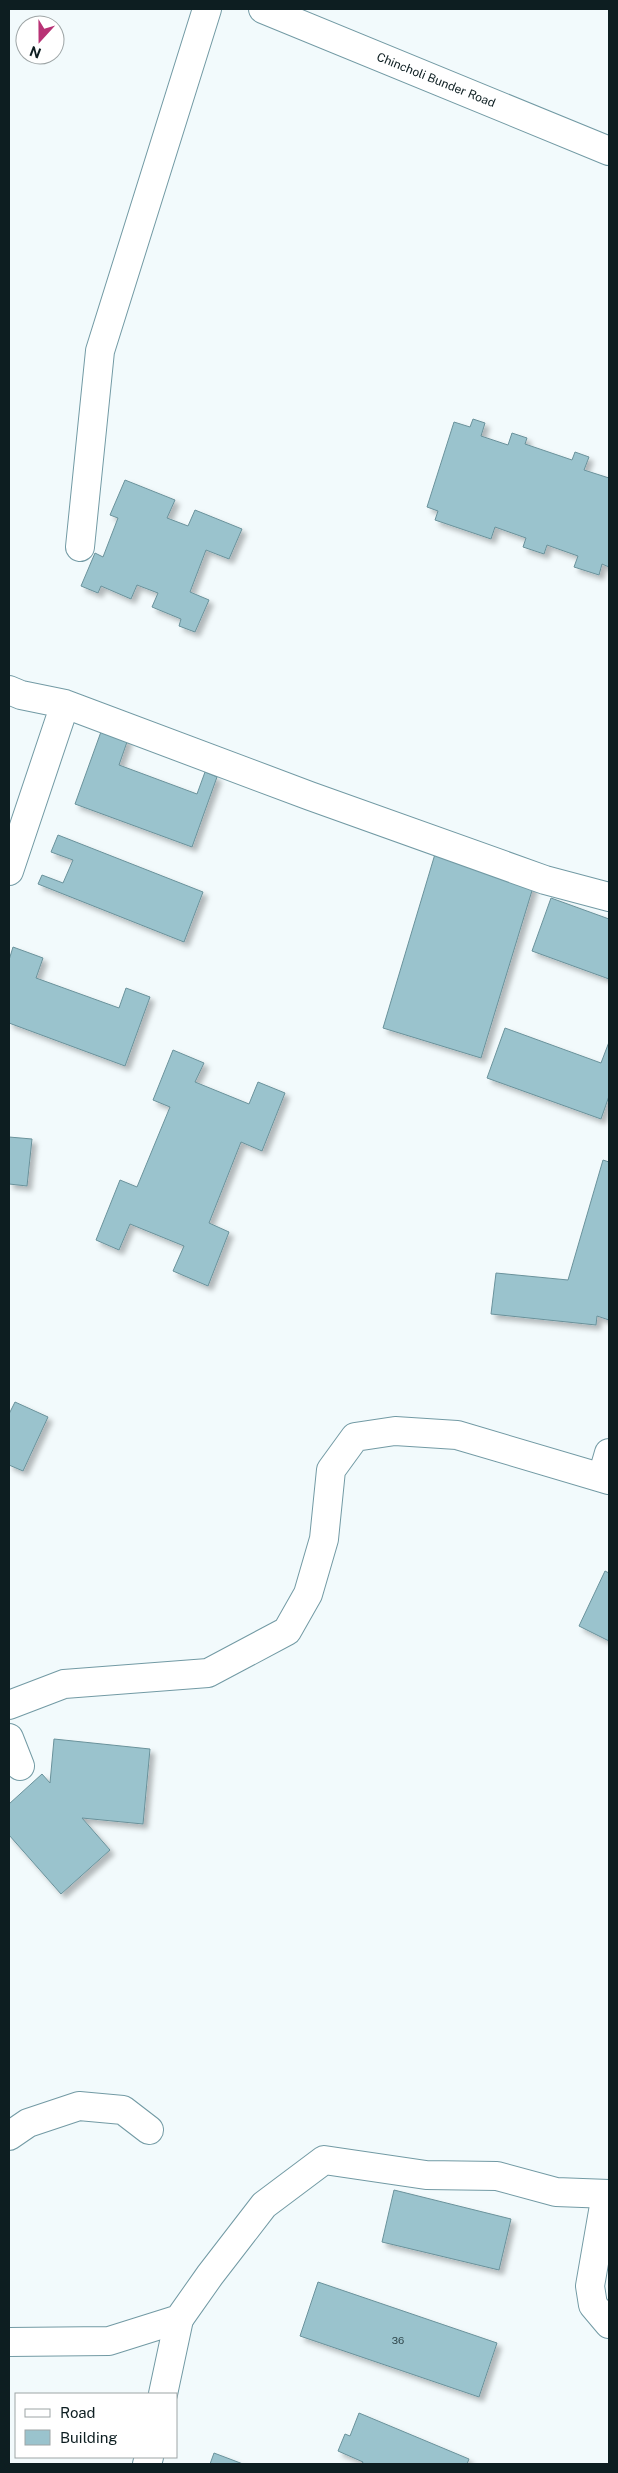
<svg xmlns="http://www.w3.org/2000/svg" width="618" height="2473" font-family="'Public Sans',sans-serif">
<defs>
<filter id="shadow"><feDropShadow dx="4.5" dy="4.5" stdDeviation="2.5" flood-color="#0004"/></filter>
</defs>
<rect width="100%" height="100%" fill="#f2fafc"/>
<path fill="#9ac3cd" stroke="#6a929b" filter="url(#shadow)" d="M473,419l12,4 -4,13 27,9 4,-12 15,5 -2,6 47,16 3,-8 14,5 -5,13 25,8v-2v91l-7,-3 -3,11 -25,-8 4,-11 -31,-11 -3,9 -21,-7 3,-9 -31,-11 -4,12 -56,-19 3,-9 -11,-4 27,-85 16,5z
M125,480l50,20 -8,18 21,8 7,-16 47,19 -13,30 -23,-9 -16,42 19,8 -14,32 -16,-6 2,-7 -29,-12 6,-14 -21,-8 -6,14 -30,-13 -3,7 -17,-7 14,-33 8,4 15,-39 -8,-3z
M102,729l26,10 -9,26 78,29 8,-22 12,5 -25,70 -117,-43z
M58,835l145,57 -19,50 -146,-58 4,-9 21,8 10,-23 -22,-8z
M435,854l99,30 -53,174 -98,-30z
M551,898l58,21v60l-77,-28z
M13,947l30,11 -7,20 83,30 7,-20 24,9 -25,69 -116,-43v-63z
M505,1028l96,35 8,-21v54l-8,23 -114,-41z
M173,1050l31,13 -9,19 54,22 9,-22 27,11 -23,58 -21,-9 -32,81 20,9 -21,54 -35,-15 11,-25 -54,-22 -11,26 -23,-10 24,-60 17,7 33,-80 -17,-7z
M9,1137l23,2 -5,47 -18,-2z
M603,1160l6,2v158l-12,-4 -1,9 -105,-11 5,-41 72,7z
M15,1402l33,15 -25,54 -14,-6v-51z
M605,1571l4,2v68l-30,-15z
M54,1739l96,10 -7,75 -61,-6 28,32 -49,44 -52,-59v-31l33,-30 8,9z
M394,2190l117,29 -12,51 -117,-28z
M318,2282l179,61 -18,54 -179,-61z
M359,2413l110,46 -2,5h-105l1,-2 -25,-11 7,-17 5,2z
M214,2453l29,11h-33z"/>
<g fill="none" stroke-linecap="round" stroke-linejoin="round">
<g stroke="#729aa4" stroke-width="30">
<path id="minor" d="M80,547l20,-196 107,-342
M9,690l12,5 44,9 245,92 235,84 64,17
M9,871l56,-167
M602,1477l7,-24
M9,1705l55,-21 144,-11 79,-42 21,-37 16,-55 7,-69 24,-33 40,-6 62,4 152,45
M9,1738l11,28
M9,2136l19,-13 51,-17 44,4 26,20
M606,2194l-16,92 3,19 16,19
M163,2394l16,-75
M147,2464l2,-7"/>
</g>
<g stroke="#729aa4" stroke-width="30">
<path id="tertiary" d="M9,2342l100,-1 70,-22 31,-44 54,-70 60,-45 102,15 71,1 59,16 53,2"/>
</g>
<g stroke="#729aa4" stroke-width="30">
<path id="secondary" d="M263,9l346,142"/>
</g>
<use href="#minor" stroke="#fff" stroke-width="28"/>
<use href="#tertiary" stroke="#fff" stroke-width="28"/>
<use href="#secondary" stroke="#fff" stroke-width="28"/>
</g>
<g text-anchor="middle" stroke-width="4" stroke-linejoin="round" paint-order="stroke">
<g font-size="10" fill="#30474c">
<text x="398" y="2344">36</text>
</g>
<g font-size="12" fill="#0d1e21" stroke="#fff">
<text transform="translate(436 80) rotate(22)" y="4">Chincholi Bunder Road</text>
</g>
</g>
<rect width="618" height="2473" fill="none" stroke="#0d1e21" stroke-width="20"/>
<rect x="15" y="2393" width="162" height="65" fill="#ffffff" stroke="#9ea5a6"/>
<rect x="25" y="2409" width="25" height="8" fill="#ffffff" stroke="#9ea5a6"/>
<text x="60" y="2418" font-size="15" fill="#0d1e21">Road</text>
<rect x="25" y="2430" width="25" height="15" fill="#9ac3cd" stroke="#9ea5a6"/>
<text x="60" y="2443" font-size="15" fill="#0d1e21">Building</text>
<g transform="translate(40 40) rotate(201)"><circle r="24" fill="#ffffff" stroke="#9ea5a6"/>
<path d="M0-4L9 19L0 12L-9 19Z" fill="#b83275"/>
<text y="-8" font-size="14" font-weight="bold" text-anchor="middle" fill="#0d1e21">N</text>
</g>
</svg>
